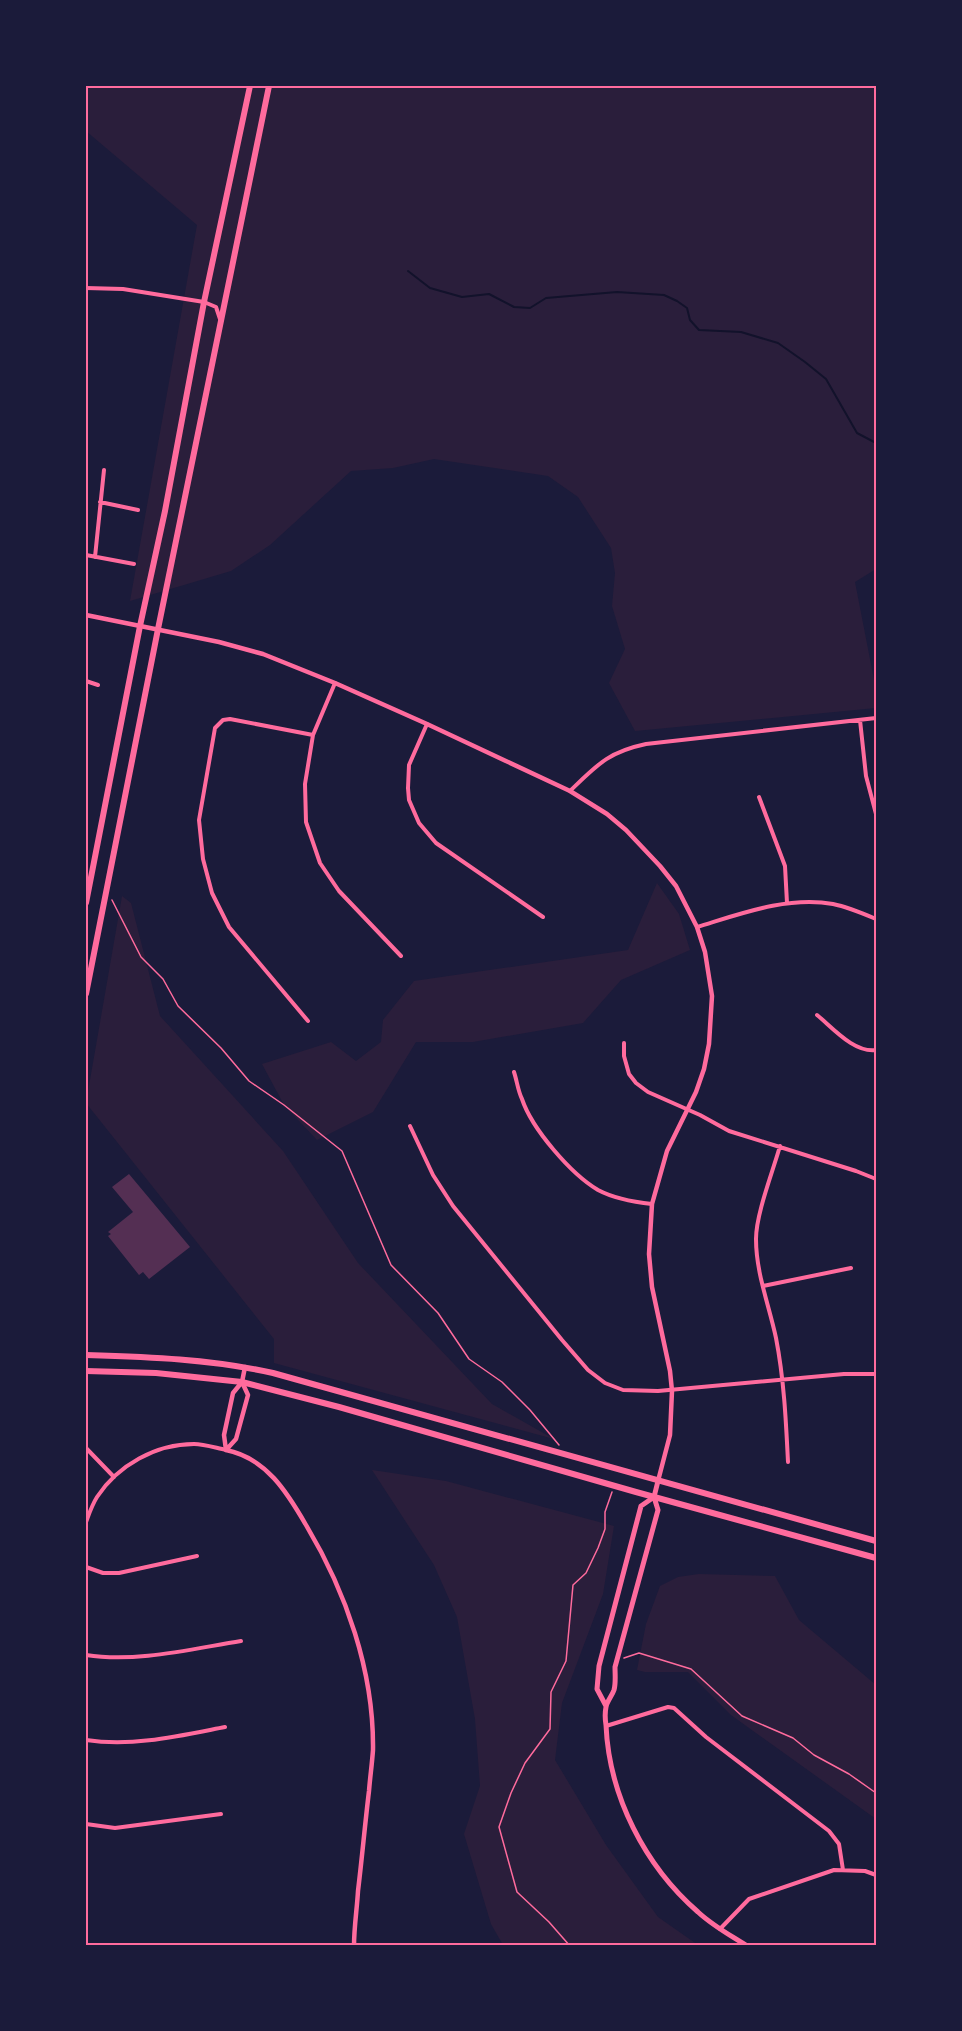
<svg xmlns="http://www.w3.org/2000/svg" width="962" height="2031" font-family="'Archivo Narrow',sans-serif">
<rect width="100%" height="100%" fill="#1b1b3a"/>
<path fill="#2a1e3b" d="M86,86h790v483l-21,13 21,108v18l-241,23 -26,-48 16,-34 -13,-43 3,-33 -4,-25 -33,-51 -30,-21 -114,-17 -41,9 -42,3 -81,74 -39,26 -101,30 67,-376 -111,-94z
M657,883l22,31 11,36 -69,30 -38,43 -110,19h-57l-43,70 -56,28 -33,-35 -22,-41 69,-22 25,19 25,-19 2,-22 31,-39 214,-31z
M122,896l9,7 29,113 123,135 75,112 134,141 62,35 -280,-76v-24l-188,-236z
M372,1470l74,11 168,45 -11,68 -41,109 -7,57 51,85 52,72 40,28h-195l-12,-21 -27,-90 16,-48 -5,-67 -18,-102 -23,-52z
M699,1574l76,2 24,44 77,65v134l-145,-104 -43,-43h-43l-8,-2 9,-46 14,-38 18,-9z"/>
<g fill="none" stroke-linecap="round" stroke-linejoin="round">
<path stroke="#12122b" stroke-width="2" d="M408,271l22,17 32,9 27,-3 25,13 16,1 16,-10 71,-6 47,3 13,6 10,7 3,12 9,10 42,2 37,11 27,19 21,17 31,54 19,10"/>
</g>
<path fill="#542f53" d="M129,1174l61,73 -41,32 -6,-7 -4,3 -31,-39 3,-2 -3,-2 25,-20 -21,-25z"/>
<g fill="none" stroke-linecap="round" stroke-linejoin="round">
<path stroke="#ff6b9d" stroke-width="1.5" d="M112,900l29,57 22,22 15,27 43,42 28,33 35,24 58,46 49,114 47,48 31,46 33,23 28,28 29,35
M624,1658l15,-5 52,16 51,47 51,22 21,17 35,19 27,19
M570,1946l-21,-24 -32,-30 -18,-65 12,-34 14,-30 25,-34 1,-37 15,-31 7,-76 13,-12 12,-25 7,-19v-17l7,-20"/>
<path stroke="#ff6b9d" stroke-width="4" d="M86,288l37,1 81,13 12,5 4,12
M100,502l38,8
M86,555l48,9
M95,557l9,-87
M86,681l12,4
M335,683l-22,52 -8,49 1,38 14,41 19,28 62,65
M860,720l6,56 10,38
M427,724l-18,41 -1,23 1,12 10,23 17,20 107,74
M570,791c27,-26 38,-39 76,-47l230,-26
M759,797l26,69 2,37
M697,927c43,-13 90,-31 136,-23 15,3 29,9 43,15
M817,1015c16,13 37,38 59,35
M308,1021l-79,-94 -17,-34 -9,-34 -4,-39 16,-92 8,-8 7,-1 83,16
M624,1043v13l5,18 7,9 12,9 52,23 29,16 127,40 20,8
M514,1072c3,9 4,19 8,27 10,30 49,75 76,91 17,9 35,12 54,14
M410,1126l23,49 20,31 109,134 26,30 17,13 18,7 35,1 186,-17h32
M780,1146c-7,25 -24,68 -24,93 0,34 13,66 20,99 8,41 10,83 12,124
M763,1286l88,-18
M86,1448l28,29
M86,1522c3,-8 6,-17 11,-25 21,-32 59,-53 97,-53 10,0 22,4 32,6
M86,1567l17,6h16l78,-17
M86,1655c50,8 105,-6 155,-14
M606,1726l62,-19 6,1 32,29 123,94 10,13 4,26
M86,1740c47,7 93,-4 139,-13
M86,1824l29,4 106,-14
M720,1929l29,-30 85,-29 31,1 11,4"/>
<path stroke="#ff6b9d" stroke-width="4.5" d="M86,615l133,27 44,12 72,29 92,41 143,67 37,23 19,16 34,36 16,20 21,41 8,25 7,44 -3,48 -5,25 -8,23 -29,59 -15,53 -3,50 3,33 18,84 2,20 -2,44 -12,46
M226,1450c40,8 61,42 80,75 40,67 68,146 67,225 -1,14 -3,28 -4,41 -4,33 -7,67 -11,100 -1,18 -4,36 -4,55
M226,1450l-2,-15 9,-42 9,-11 3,-15
M226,1450l10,-11 12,-44 -6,-13"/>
<path stroke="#ff6b9d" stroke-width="5" d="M658,1481l-4,16 4,13 -43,157c0,8 1,16 -1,23 -2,6 -7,11 -8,17 -1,5 -1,12 0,18 3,71 39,141 92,187 15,14 32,23 49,34
M606,1706l-9,-17 2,-23 42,-160 13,-9"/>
<path stroke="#ff6b9d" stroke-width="6" d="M86,903l54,-277 25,-115 39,-209 46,-216
M86,994l72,-365 111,-543
M86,1355c64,2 124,4 187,18l603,168
M86,1371l70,2 86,9 97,25 297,85 240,66"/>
</g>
<rect width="962" height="2031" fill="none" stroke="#1b1b3a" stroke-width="174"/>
<rect x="87" y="87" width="788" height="1857" fill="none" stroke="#ff6b9d" stroke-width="2"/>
</svg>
